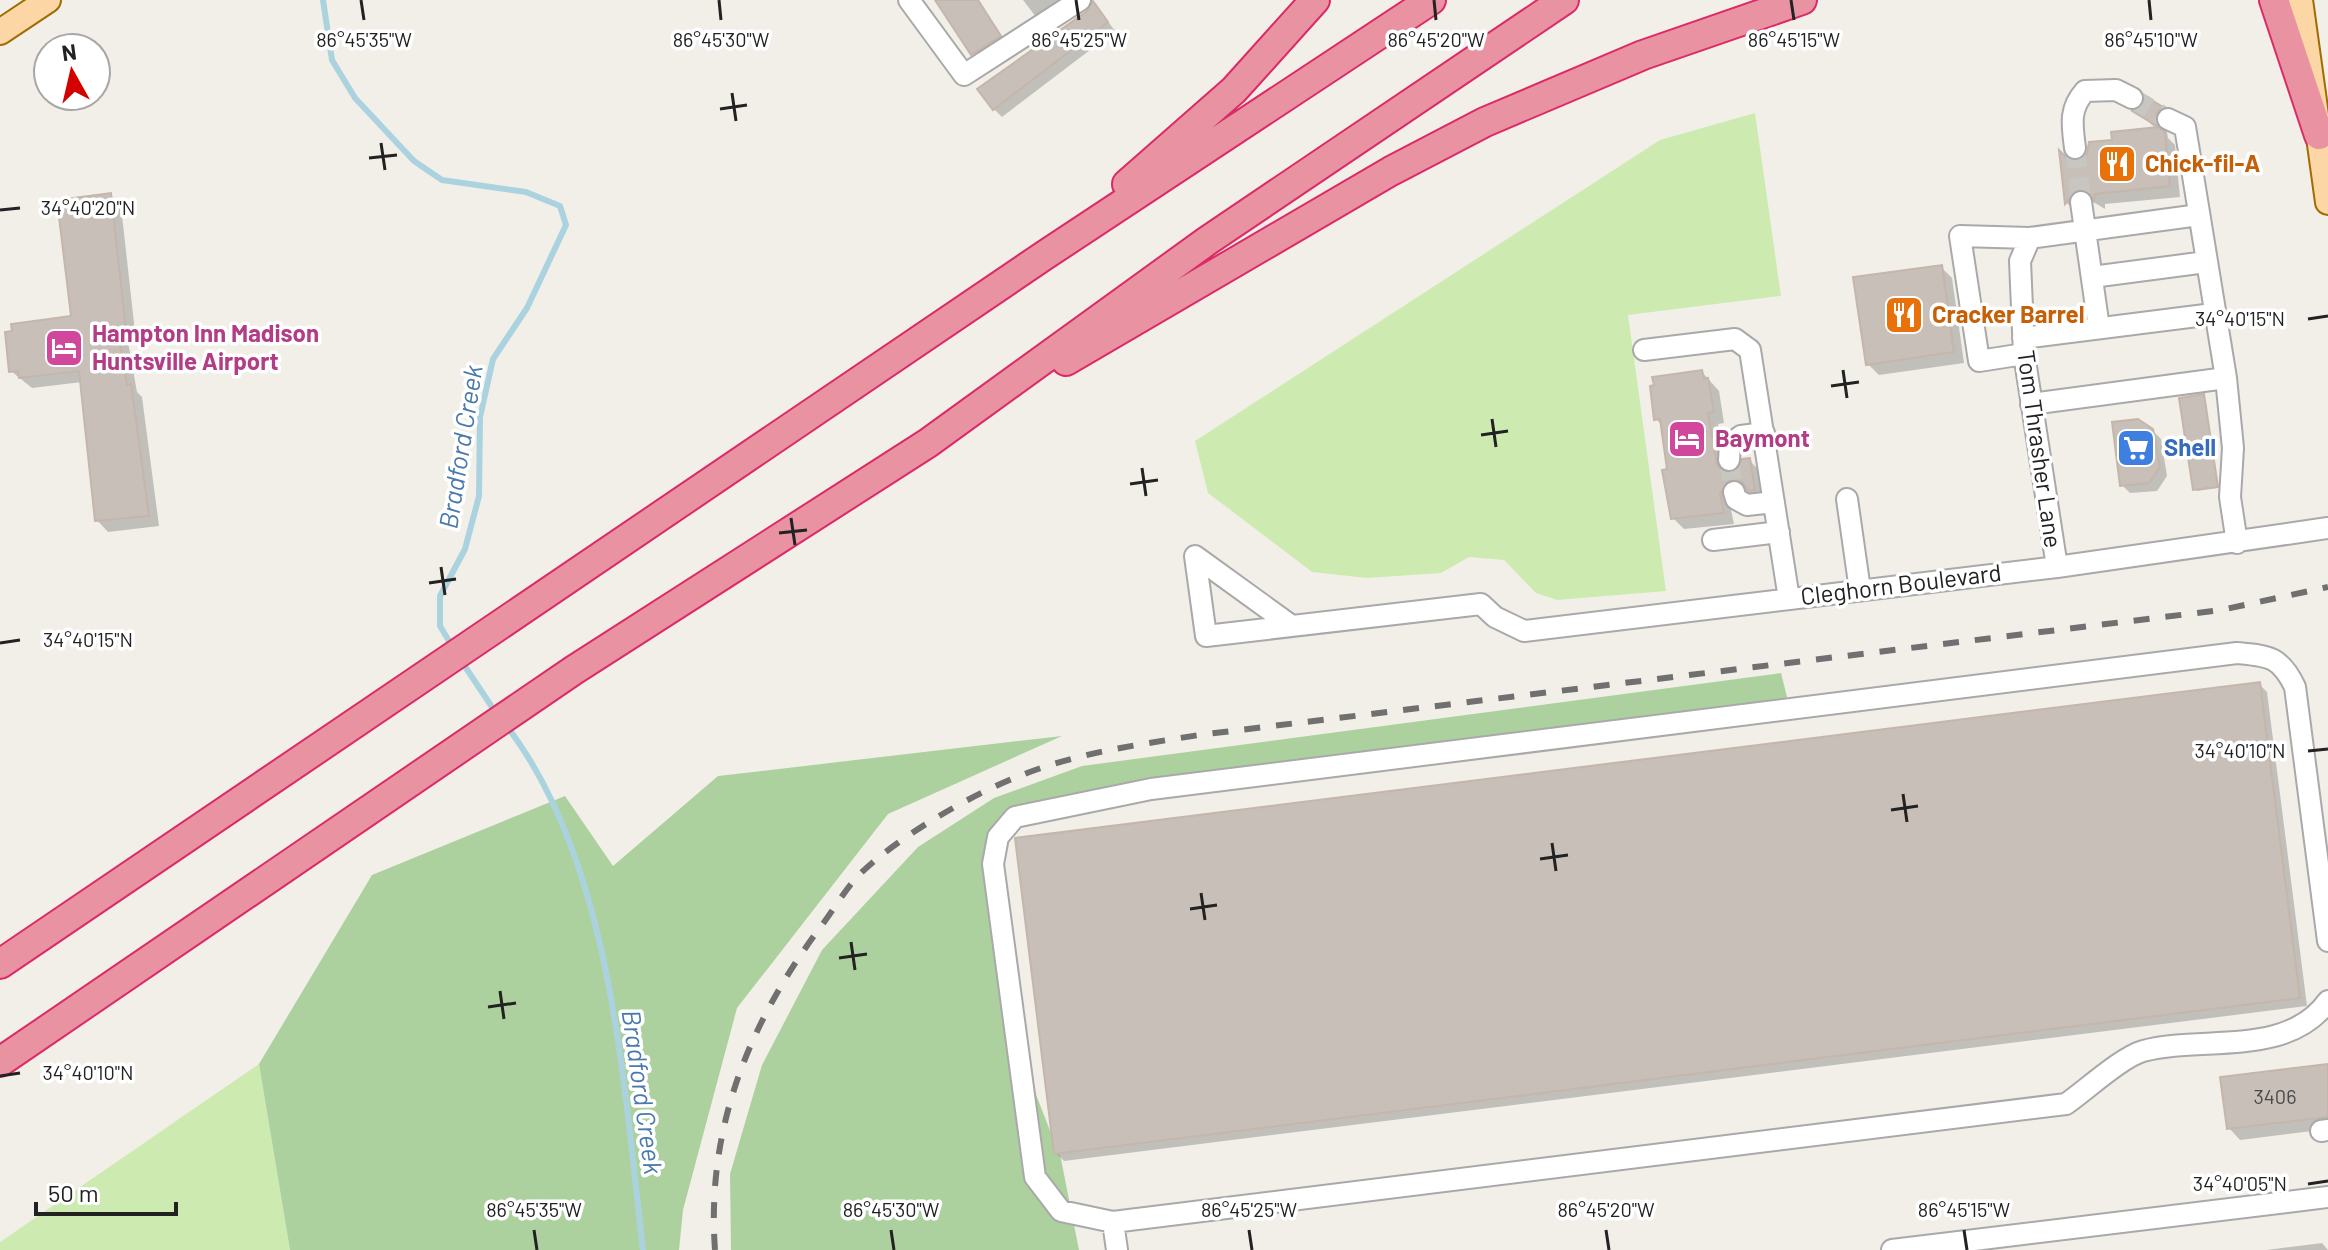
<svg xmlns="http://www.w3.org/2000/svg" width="2328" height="1250" font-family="Barlow,sans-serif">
<rect width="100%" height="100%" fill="#f2efe9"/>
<path fill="#cdebb0" d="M1755,113l26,183 -153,19 38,276 -109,9 -21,-7 -32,-33 -35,-3 -28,16 -74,5 -55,-6 -104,-79 -13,-52 465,-301z
M259,1064l31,186h-290v-8z"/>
<path fill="#add19e" d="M1781,673l7,28 -716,93 -63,26 -23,31 22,171 53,137 18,91h-348l-1,-76 32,-109 60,-115 96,-103 76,-49 88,-32z
M1062,736l-174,78 -151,194 -54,202 -4,40h-389l-31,-186 113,-189 193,-79 48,70 105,-90z"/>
<path fill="#0003" d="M937,0h41l29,44 -27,18z
M1023,0h61l-41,26z
M1101,12l14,19 -113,86 -8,-8z
M2146,100l26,20 -6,6 2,12 7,7 5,52 -75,7v5l-15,-9 -13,13 -10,-10 -5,-48 6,6 10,2 36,-21 43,-13 -22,-18 10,-5z
M110,195l11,11 15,135 -8,1 9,50 5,5 17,129 -51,6 -11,-12 -15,-138 -50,6 -21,-17 62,-53z
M1941,267l11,11 12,85 -85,12 -11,-11z
M1702,372l17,19 5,32 -6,1 9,49 8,1 14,-14 11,11 5,29 -24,-10 -11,15 4,19 -50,5 -11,-11 -11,-93 -6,-6z
M2203,396l15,92 -21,3 -2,-2z
M2152,430l9,9 6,37 -10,15 -27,2 -8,-8z
M2259,684l8,8 40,314 -1243,155 -8,-8z
M2328,1066v63l-88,11 -11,-12z
M2322,1243l6,7h-62z"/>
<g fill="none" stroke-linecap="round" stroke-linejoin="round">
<path stroke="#aad3df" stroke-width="6" d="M323,0l9,60 23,38 59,63 28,19 84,12 34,14 6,19 -39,83 -34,51 -13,58 -1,79 -14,53 -25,47v30l12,20
M460,659l36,54
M506,725c106,138 117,356 137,525"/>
</g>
<path fill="#c7bfb8" stroke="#c4b6ab" stroke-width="2" d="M935,0h43l23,36 -30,19z
M1093,1l15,21 -115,88 -16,-21 110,-78z
M2145,96l18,11 -7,7 1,12 -25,-15 11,-7z
M2158,127l7,5 5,54 -75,8 -1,7 -7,-11 -9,-1 -13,15 -6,-54 10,10 8,1 10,-7 2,-12 23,-2 -1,-8z
M111,193l15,138 -8,1 9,53 4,-1 18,132 -54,5 -16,-150 -60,7 -1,-7 -9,1 -4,-40 7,-1 -1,-7 60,-8 -14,-116z
M1942,265l12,87 -88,13 -13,-88z
M1702,370l2,9 4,-1 6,34 -6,1 9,52 6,6 11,1 8,-13 8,-1 5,32h-7l-6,-8 -12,-2 -10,13 4,20 -53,6 -9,-49 5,-1 -7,-50 -6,1 -4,-34 4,-1 -2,-8z
M2204,394l14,93 -25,3 -14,-92z
M2138,419l15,10 7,38 -11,16 -29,3 -8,-64z
M2260,682l40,316 -1246,156 -39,-316z
M2328,1064v53l-101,12 -7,-52z"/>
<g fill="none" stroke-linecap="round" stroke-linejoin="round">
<path stroke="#c8c6c1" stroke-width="20" stroke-dasharray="20 10" stroke-linecap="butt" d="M2132,98l36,21
M2075,148l6,54
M1729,460l5,32"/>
<g stroke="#a9a9a9" stroke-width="24">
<path id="minor" d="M909,0l55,75 116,-75
M2168,119l17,8 3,18 38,233 7,70 -3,49 7,46
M2075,148c-3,-24 -6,-39 10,-57l31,-1 16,8
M2081,202l18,126
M2030,238l-10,23 4,93 33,213
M2092,277l114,-15
M2023,338l190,-24
M1644,350l91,-11 15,11 39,249
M2024,354l-45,7 -19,-125 70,2 169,-23
M2031,404l195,-26
M1729,460l1,-16 11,-8 23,-3
M1734,492l2,7 11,6 27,-3
M1847,499l13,91
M1713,540l66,-8
M1289,624l-94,-68 11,80 275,-32 14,13 29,14 533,-64 271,-39
M2321,1131l7,-1
M1113,1222l-52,-11 -26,-34 -42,-313 5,-27 17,-20 136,-28 1086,-136c32,3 43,3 58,34l33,254
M1117,1250l-4,-28 953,-118c20,-14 56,-47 77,-53 60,-16 144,7 185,-50
M1892,1250l436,-53"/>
</g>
<g stroke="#a06b00" stroke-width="28">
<path id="major" d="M2300,0l28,202
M0,32l48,-32"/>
</g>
<g stroke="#dc2a67" stroke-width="32">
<path id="highway" d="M2274,0l45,135
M1127,184l107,-94 81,-90
M1066,361l325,-190 94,-49 158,-67 159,-55
M0,964l1045,-709 386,-255
M0,1062l574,-392 354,-227 279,-202 357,-241"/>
</g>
<use href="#minor" stroke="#fff" stroke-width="20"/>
<use href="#major" stroke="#fcd6a4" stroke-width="24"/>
<use href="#highway" stroke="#e892a2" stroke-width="28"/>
<path stroke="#707070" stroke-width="6" stroke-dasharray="16 16" stroke-linecap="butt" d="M715,1250c-9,-123 35,-229 107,-325 12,-16 23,-35 36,-49 35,-36 112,-81 159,-99 58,-24 120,-32 182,-42l1022,-125 107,-23"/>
</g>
<path fill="none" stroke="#222" stroke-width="3" d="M361,0l3,20M719,0l2,20M1076,0l3,20M1434,0l2,20M1791,0l3,20M2149,0l2,20M732,93l4,28M720,109l27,-4M381,143l4,27M369,158l28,-3M0,210l20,-2M2308,319l20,-3M1843,370l4,28M1831,386l28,-4M1492,419l4,28M1481,435l27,-4M1142,468l4,28M1130,484l28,-4M791,518l4,27M779,533l28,-3M441,567l4,28M429,583l27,-4M0,643l20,-3M2308,751l20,-2M1903,794l4,28M1891,810l27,-4M1552,843l4,28M1540,859l28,-4M1201,893l4,27M1190,909l27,-4M851,942l4,28M839,958l28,-4M500,991l4,28M488,1007l28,-4M0,1076l20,-3M2308,1184l20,-3M534,1230l3,20M891,1230l3,20M1249,1230l3,20M1606,1230l3,20M1964,1230l3,20"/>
<defs>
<g id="restaurant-square" transform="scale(2)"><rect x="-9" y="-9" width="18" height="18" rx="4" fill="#e8710a" stroke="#fff"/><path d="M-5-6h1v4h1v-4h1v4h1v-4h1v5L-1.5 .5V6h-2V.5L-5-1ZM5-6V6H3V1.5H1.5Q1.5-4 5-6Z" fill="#fff"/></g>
<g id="hotel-square" transform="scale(2)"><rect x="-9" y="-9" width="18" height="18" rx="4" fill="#d1479c" stroke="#fff"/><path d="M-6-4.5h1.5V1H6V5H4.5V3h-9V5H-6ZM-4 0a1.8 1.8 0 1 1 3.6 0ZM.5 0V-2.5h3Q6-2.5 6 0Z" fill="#fff"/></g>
<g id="supermarket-square" transform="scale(2)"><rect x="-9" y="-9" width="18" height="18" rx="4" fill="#3f7fe0" stroke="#fff"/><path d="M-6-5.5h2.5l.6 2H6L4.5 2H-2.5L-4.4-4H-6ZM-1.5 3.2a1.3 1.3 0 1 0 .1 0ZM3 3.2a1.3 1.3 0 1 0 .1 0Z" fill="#fff"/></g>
</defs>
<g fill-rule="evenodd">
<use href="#restaurant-square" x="2117" y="164"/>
<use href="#restaurant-square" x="1904" y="315"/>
<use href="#hotel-square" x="64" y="348"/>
<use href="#hotel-square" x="1687" y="439"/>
<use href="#supermarket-square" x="2136" y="448"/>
</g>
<g text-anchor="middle" stroke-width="7" stroke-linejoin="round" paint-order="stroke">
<g font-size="20" fill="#4b4948">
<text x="2275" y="1104">3406</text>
</g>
<g font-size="24" font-weight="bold" fill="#c56008" stroke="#fff" text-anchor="start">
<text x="2145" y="172">Chick-fil-A</text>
<text x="1932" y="323">Cracker Barrel</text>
</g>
<g font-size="24" font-weight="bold" fill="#b23c85" stroke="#fff" text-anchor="start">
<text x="92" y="342">Hampton Inn Madison<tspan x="92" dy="28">Huntsville Airport</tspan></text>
<text x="1715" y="447">Baymont</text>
</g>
<g font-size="24" font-weight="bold" fill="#366cbe" stroke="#fff" text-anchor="start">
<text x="2164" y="456">Shell</text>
</g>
<g font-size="24" fill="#222" stroke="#fff">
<text transform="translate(2039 449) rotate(82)" y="8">Tom Thrasher Lane</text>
<text transform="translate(1901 585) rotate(-7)" y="8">Cleghorn Boulevard</text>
</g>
<g font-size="26" font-style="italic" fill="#4a7aab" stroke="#fff">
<text transform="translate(461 447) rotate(-81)" y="9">Bradford Creek</text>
<text transform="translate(642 1092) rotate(82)" y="9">Bradford Creek</text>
</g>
</g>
<g font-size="20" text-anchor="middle" fill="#222" stroke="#fff" stroke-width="7" stroke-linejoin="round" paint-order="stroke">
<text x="364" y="47">86°45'35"W</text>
<text x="721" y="47">86°45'30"W</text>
<text x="1079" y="47">86°45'25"W</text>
<text x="1436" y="47">86°45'20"W</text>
<text x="1794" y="47">86°45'15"W</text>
<text x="2151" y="47">86°45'10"W</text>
<text x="88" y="215">34°40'20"N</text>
<text x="2240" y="326">34°40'15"N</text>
<text x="88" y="647">34°40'15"N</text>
<text x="2240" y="758">34°40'10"N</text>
<text x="88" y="1080">34°40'10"N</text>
<text x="2240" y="1191">34°40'05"N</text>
<text x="534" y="1217">86°45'35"W</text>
<text x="891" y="1217">86°45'30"W</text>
<text x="1249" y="1217">86°45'25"W</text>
<text x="1606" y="1217">86°45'20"W</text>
<text x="1964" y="1217">86°45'15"W</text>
</g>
<g transform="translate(72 72) rotate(352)"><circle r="38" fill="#ffffff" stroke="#a7a7a7" stroke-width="2"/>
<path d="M0-6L14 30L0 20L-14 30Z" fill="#d40000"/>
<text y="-12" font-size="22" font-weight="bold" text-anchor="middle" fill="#222222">N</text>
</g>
<path d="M36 1202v12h140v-12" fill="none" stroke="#222222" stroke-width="4"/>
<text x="48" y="1202" font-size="24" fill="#222222" stroke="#ffffff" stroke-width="6" paint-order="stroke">50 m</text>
</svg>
